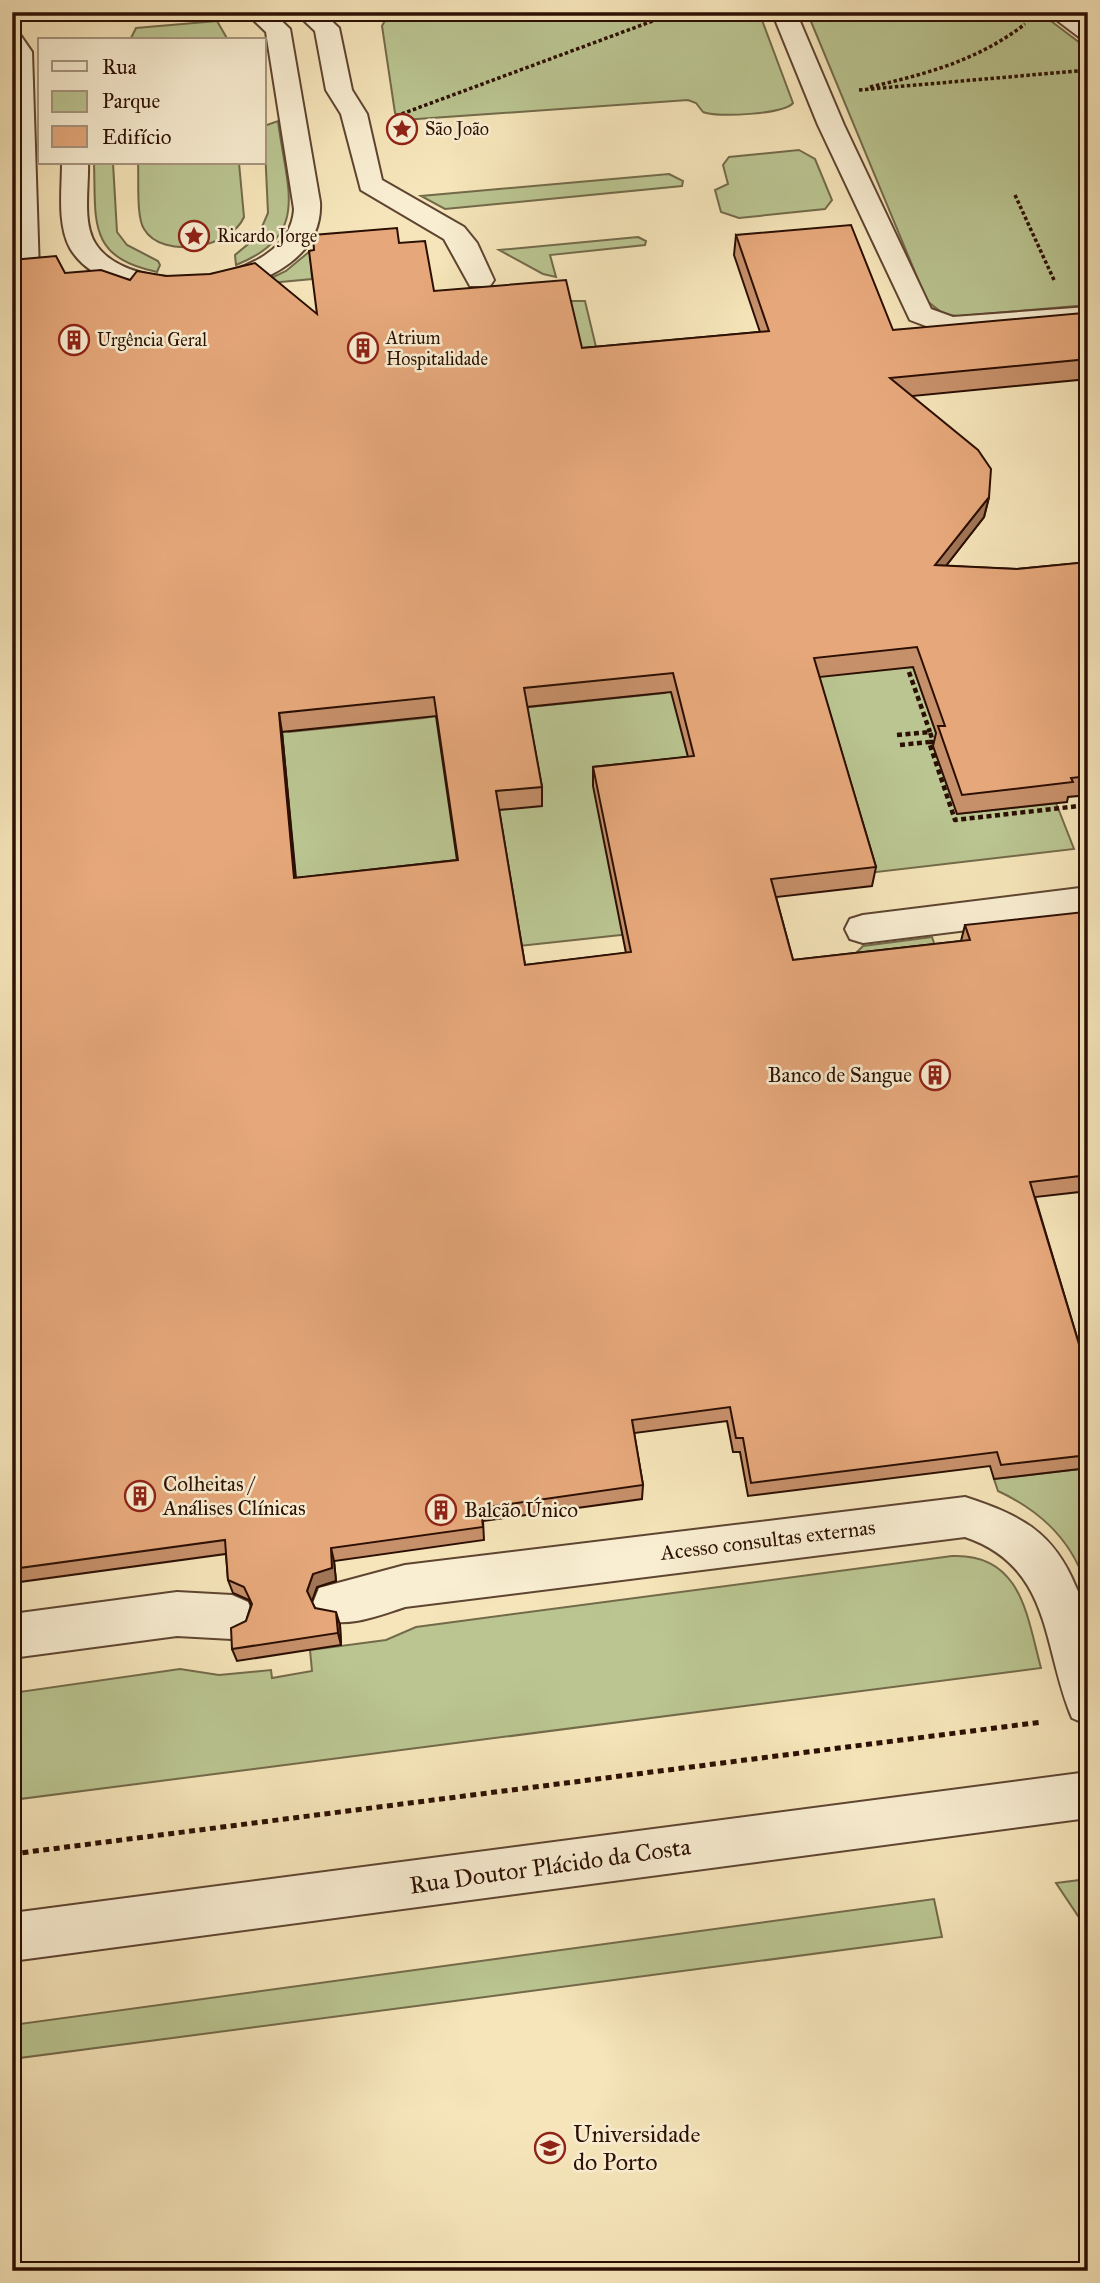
<svg xmlns="http://www.w3.org/2000/svg" width="1100" height="2283" font-family="'IM FELL Great Primer',serif">
<rect width="100%" height="100%" fill="#f6e5ba"/>
<filter id="stains"><feTurbulence type="fractalNoise" baseFrequency=".00286" numOctaves="4"/><feColorMatrix values="0 0 0 0 .2 0 0 0 0 .09 0 0 0 0 .02 0 0 0 .5 -.17"/></filter>
<radialGradient id="worn" r=".72"><stop offset=".6" stop-color="#630" stop-opacity="0"/><stop offset="1" stop-color="#630" stop-opacity=".3"/></radialGradient>
<path fill="#bac591" stroke="#736a4a" stroke-width="2" d="M417,12h342l34,91c-9,11 -76,15 -90,9l-7,-9 -8,-3 -285,20 -8,-7 -13,-87 5,-9z
M807,12h232l49,37v256l-129,11 -14,-1 -18,-14z
M217,21l11,19h-98l6,-12z
M278,121c8,67 34,114 -42,144l-1,-10 23,-19 10,-23 -4,-87z
M799,150l16,9 17,41 -7,9 -86,9 -18,-6 -6,-22 13,-6 -5,-19 6,-8z
M94,163h19l4,69 10,13 31,16 2,4 -3,7c-70,-15 -61,-50 -63,-109z
M138,163h101l5,54c-13,31 -82,43 -100,12 -8,-12 -5,-51 -6,-66z
M669,174l14,7 -1,5 -237,23 -24,-13z
M638,237l8,4 -1,4 -95,10 6,22 -13,-3 -44,-24z
M310,251l2,28 -53,5 27,-13z
M566,301h19l12,50 -19,2z
M913,667l26,74 18,73 99,-11 18,46 -206,24 -102,-197z
M677,686l15,89 -53,158 -120,13 -246,-47 1,-173 15,6 135,-14 91,-15 15,4 135,-14z
M932,937l8,24 -89,-3 12,-12z
M1088,1468v124c-13,-49 -45,-80 -90,-101l-4,-12z
M952,1556c70,-3 75,61 89,112l-1029,132v-107l168,-24 39,6 52,-5 1,8 40,-7 -2,-21 76,-10 30,-13z
M1088,1879v55h-4l-4,-15 -24,-36z
M934,1899l8,38 -922,121 -8,213v-246z"/>
<g fill="none" stroke-linecap="round" stroke-linejoin="round">
<g stroke="#5e4431" stroke-width="4">
<path id="minor" d="M245,12h27l18,17 30,173c6,103 -207,121 -250,46 -13,-24 -8,-59 -8,-85h26c1,23 -6,59 7,80 35,57 195,42 199,-34l-28,-177z
M295,12h27l17,16 13,62 15,24 15,66 82,47 13,16 17,37 -4,6h-20l-26,-47 -83,-49 -20,-76 -15,-24 -11,-59z
M772,12h24l48,113 87,184 22,8 135,-10v18l-138,10 -40,-15 -92,-195z
M1046,12h29l13,9v18l-9,-2z
M12,34l9,2 11,16 7,220 -4,6h-20l-3,-5z
M1088,887v28l-225,28 -13,-4 -5,-10 5,-10 13,-4z
M965,1497c55,18 88,34 111,90 4,9 10,20 12,30 5,34 0,73 0,108l-16,-7c-30,-71 -19,-151 -107,-181l-560,70c-28,9 -58,22 -86,11l-6,-15 6,-15 86,-23z
M177,1592l55,3 16,7 6,15 -6,15 -16,7 -55,-3 -165,22v-44z
M1088,1772v46l-1076,143v-48z"/>
</g>
<path stroke="#2c0f03" stroke-width="3.5" stroke-dasharray="3.5 2.5" stroke-linecap="butt" d="M870,87c56,-13 109,-27 155,-63
M859,90l229,-20
M396,116l281,-104
M1015,195l39,85"/>
<path stroke="#2c0f03" stroke-width="4.5" stroke-dasharray="5 3.5" stroke-linecap="butt" d="M909,672l21,60
M897,735l33,-3 3,10h-4l26,78 133,-15
M900,745l29,-3"/>
<path stroke="#2c0f03" stroke-width="5" stroke-dasharray="6 4.5" stroke-linecap="butt" d="M12,1854l1030,-132"/>
<use href="#minor" fill="#f9eed2" fill-rule="evenodd"/>
</g>
<path fill="#c6906a" stroke="#2c0f03" stroke-width="2" fill-rule="evenodd" d="M736,235l157,95 195,-6v55l-176,17 77,101 -5,20 -38,49 71,3 71,-7v233l-20,2 -1,5 -110,12 -24,-68 3,-13 -23,-66 -94,10 57,190 -4,19 -96,11 17,63 168,-19 4,-16 123,-3v269l-53,6 53,177v94l-94,11 -4,-13 -242,30 -8,-44h-7l-6,-31 -93,12 9,52 -1,14 -159,22 1,19 -150,21 2,20 -19,6 -6,14 4,7 25,17 1,20 -104,16 -5,-12 14,-28 5,-16 -2,-5 -16,-7 -5,-13 -2,-26 -214,29v-1323l53,13 65,7 36,-4 151,38 82,-71 35,48 148,57 178,-16 -26,-77zM671,692l17,65 -95,10v19l33,167 -101,12 -26,-155 43,-4v-19l-15,-80zM436,716l21,144 -161,18 -14,-146z"/>
<path fill="#a17656" stroke="#2c0f03" stroke-width="2" d="M989,497l-5,20 -53,68 4,-20z
M279,713l3,19 15,164 -3,-18z
M331,1548l3,13 2,20 -19,6 -6,17 -4,-13 6,-17z
M336,1612l4,13 1,20 -3,-12z"/>
<path fill="#e6a87b" stroke="#2c0f03" stroke-width="2" fill-rule="evenodd" d="M851,225l42,105 190,-17 5,11v35l-198,19 88,72 13,19 -2,28 -54,68 82,4 71,-7v214l-17,2 2,4 -111,13 -24,-69h7l-28,-79 -103,11 62,209 -105,12 22,81 177,-20 -5,-15 119,-13 4,10v253l-58,7 58,192v81l-87,10 -4,-13 -246,31 -8,-45h-7l-6,-31 -98,13 11,65 -162,23 2,19 -152,21 1,20 -19,6 -6,17 8,17 21,4 2,21 -106,16 -1,-21 15,-7 6,-17 -8,-17 -16,-7 -3,-40 -213,29v-1309l44,-4 9,17 36,-3 29,10 7,-9 29,5 44,-2 45,-11 62,51 -8,-63 5,-1 -1,-15 84,-7 2,15 26,-2 9,50 132,-11 16,68 187,-17 -33,-96zM673,673l21,83 -101,11 38,185 -106,13 -29,-174 46,-4 -18,-99zM434,697l24,163 -164,18 -15,-165z"/>
<defs>
<g id="sight-ring" transform="scale(1.575)"><circle r="9.5" fill="#f9eed2" stroke="#8f2418" stroke-width="1.5"/><path d="M0-6L1.8-2.2L6-1.7L2.9 1.2L3.7 5.4L0 3.3L-3.7 5.4L-2.9 1.2L-6-1.7L-1.8-2.2Z" fill="#8f2418"/></g>
<g id="building-ring" transform="scale(1.575)"><circle r="9.5" fill="#f9eed2" stroke="#8f2418" stroke-width="1.5"/><path d="M-4-6H4V6H1V3H-1V6H-4ZM-2.5-4.3h1.7v1.8h-1.7ZM.8-4.3h1.7v1.8H.8ZM-2.5-1h1.7V.8h-1.7ZM.8-1h1.7V.8H.8Z" fill="#8f2418"/></g>
<g id="university-ring" transform="scale(1.575)"><circle r="9.5" fill="#f9eed2" stroke="#8f2418" stroke-width="1.5"/><path d="M0-5L7-2L0 1L-7-2ZM-4 1L0 2.5L4 1V4Q0 6-4 4Z" fill="#8f2418"/></g>
</defs>
<g fill-rule="evenodd">
<use href="#sight-ring" x="402" y="129"/>
<use href="#sight-ring" x="194" y="236"/>
<use href="#building-ring" x="74" y="340"/>
<use href="#building-ring" x="363" y="348"/>
<use href="#building-ring" x="935" y="1075"/>
<use href="#building-ring" x="140" y="1496"/>
<use href="#building-ring" x="441" y="1510"/>
<use href="#university-ring" x="550" y="2148"/>
</g>
<g text-anchor="middle" stroke-width="5" stroke-linejoin="round" paint-order="stroke">
<g font-size="18" fill="#2c0f03" stroke="#f9eed2" text-anchor="start">
<text x="425" y="135">São João</text>
<text x="217" y="242">Ricardo Jorge</text>
<text x="386" y="344">Atrium<tspan x="386" dy="21">Hospitalidade</tspan></text>
<text x="97" y="346">Urgência Geral</text>
</g>
<g font-size="21" fill="#2c0f03" stroke="#f9eed2" text-anchor="start">
<text x="912" y="1082" text-anchor="end">Banco de Sangue</text>
<text x="163" y="1491">Colheitas /<tspan x="163" dy="24">Análises Clínicas</tspan></text>
<text x="464" y="1517">Balcão Único</text>
</g>
<g font-size="21" fill="#2c0f03" stroke="#f9eed2">
<text transform="translate(768 1540) rotate(-7)" y="7">Acesso consultas externas</text>
</g>
<g font-size="24" fill="#2c0f03" stroke="#f9eed2">
<text transform="translate(550 1866) rotate(-8)" y="8">Rua Doutor Plácido da Costa</text>
</g>
<g font-size="24" fill="#2c0f03" stroke="#f9eed2" text-anchor="start">
<text x="573" y="2142">Universidade<tspan x="573" dy="28">do Porto</tspan></text>
</g>
</g>
<rect width="1100" height="2283" fill="none" stroke="#f6e5ba" stroke-width="42"/>
<rect x="14" y="14" width="1072" height="2255" fill="none" stroke="#2c0f03" stroke-width="3.5"/>
<rect x="21" y="21" width="1058" height="2241" fill="none" stroke="#2c0f03" stroke-width="2"/>
<rect x="38" y="38" width="228" height="126" fill="#f9eed2" stroke="#a7957f" stroke-width="2"/>
<rect x="52" y="61" width="35" height="10" fill="#f9eed2" stroke="#a7957f" stroke-width="2"/>
<text x="102" y="74" font-size="21" fill="#2c0f03">Rua</text>
<rect x="52" y="91" width="35" height="21" fill="#bac591" stroke="#a7957f" stroke-width="2"/>
<text x="102" y="108" font-size="21" fill="#2c0f03">Parque</text>
<rect x="52" y="126" width="35" height="21" fill="#e6a87b" stroke="#a7957f" stroke-width="2"/>
<text x="102" y="144" font-size="21" fill="#2c0f03">Edifício</text>
<rect width="100%" height="100%" filter="url(#stains)"/>
<rect width="100%" height="100%" fill="url(#worn)"/>
</svg>
